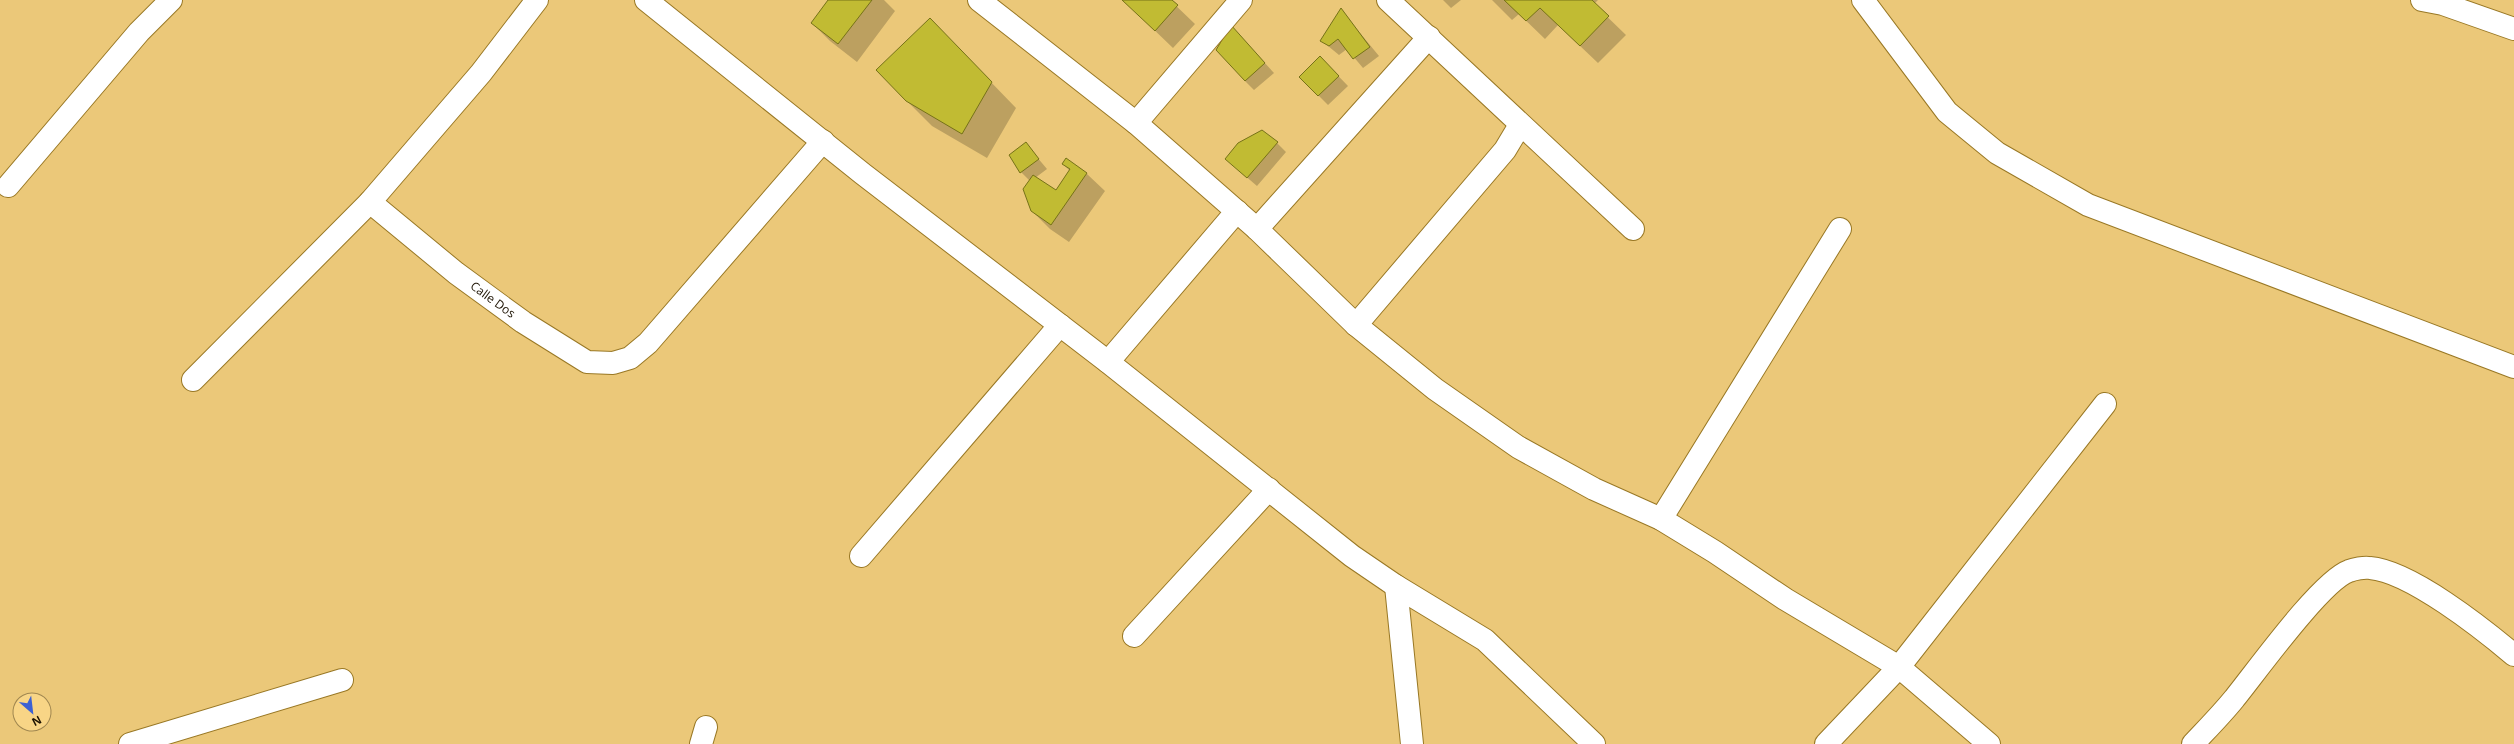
<svg xmlns="http://www.w3.org/2000/svg" width="2514" height="744" font-family="'Open Sans',sans-serif">
<rect width="100%" height="100%" fill="#ebc879"/>
<path fill="#0003" d="M830,0h54l11,11 -38,51 -27,-21 -18,-18z
M1123,0h47l25,24 -22,24z
M1443,0h18l-10,8z
M1492,0h106l-4,4 32,31 -28,28 -40,-38 -13,14 -26,-25 -7,6z
M1341,10l38,46 -16,12 -16,-19 -8,6 -17,-14z
M1240,36l34,37 -20,17 -9,-9z
M955,45l61,63 -29,50 -55,-32 -25,-25z
M1320,57l28,29 -20,19 -28,-28z
M1277,143l9,9 -29,34 -21,-18z
M1026,144l21,25 -12,9 21,14 14,-21 -7,-7 4,-4 20,14 18,17 -36,51 -19,-13 -18,-18 -2,-30 -9,-9z"/>
<path fill="#c1bb33" stroke="#767218" d="M828,0h44l-34,44 -27,-21z
M1122,0h50l6,5 -23,26z
M1504,0h88l17,16 -29,30 -40,-38 -14,13z
M1341,8l29,39 -17,12 -15,-20 -9,7 -9,-5z
M930,18l62,64 -30,52 -56,-33 -30,-31z
M1231,25l34,38 -20,18 -29,-31z
M1320,56l19,20 -21,20 -19,-19z
M1262,130l16,12 -31,36 -22,-19 13,-16z
M1026,142l13,17 -19,14 -11,-18z
M1066,158l21,15 -36,52 -20,-14 -8,-22 10,-14 23,15 14,-21 -8,-5z"/>
<g fill="none" stroke-linecap="round" stroke-linejoin="round">
<g stroke="#997825" stroke-width="24">
<g id="minor">
<path d="M646,0l217,174 245,188 244,194 44,30 89,54 109,104"/>
<path d="M979,0l157,123 121,106 99,96 79,64 83,58 76,42 67,30 54,33 70,47 114,68 90,77"/>
<path d="M1388,0l245,229"/>
<path d="M1863,0l84,112 50,41 91,52 426,162"/>
<path d="M2422,0l21,4 71,25"/>
<path d="M1136,123l105,-123"/>
<path d="M8,186l131,-154 32,-32"/>
<path id="s1" d="M370,202l86,71 67,49 64,40 26,1 17,-5 18,-15 175,-202"/>
<path d="M1257,229l172,-192"/>
<path d="M1356,325l149,-175 15,-25"/>
<path d="M1108,362l129,-151"/>
<path d="M193,380l177,-178 111,-129 56,-73"/>
<path d="M1661,519l179,-290"/>
<path d="M861,556l199,-231"/>
<path d="M1396,586l16,158"/>
<path d="M1134,636l135,-147"/>
<path d="M130,744l212,-64"/>
<path d="M701,744l5,-17"/>
<path d="M1826,744l73,-77 206,-263"/>
<path d="M2193,744c14,-15 28,-29 41,-45 22,-27 87,-118 115,-128 5,-2 15,-4 21,-3 40,3 113,61 144,87"/>
</g>
</g>
<use href="#minor" stroke="#fff" stroke-width="22"/>
</g>
<g text-anchor="middle" stroke-width="3" stroke-linejoin="round" paint-order="stroke">
<g font-size="12" fill="#1b1100" stroke="#f8d586">
<text dy="4" stroke="none"><textPath href="#s1" startOffset="157">Calle Dos</textPath></text>
</g>
</g>
<g transform="translate(32 712) rotate(152)"><circle r="19" fill="#f8d586" stroke="#a08750"/>
<path d="M0-3L7 15L0 10L-7 15Z" fill="#3d61d3"/>
<text y="-6" font-size="11" font-weight="bold" text-anchor="middle" fill="#1b1100">N</text>
</g>
</svg>
